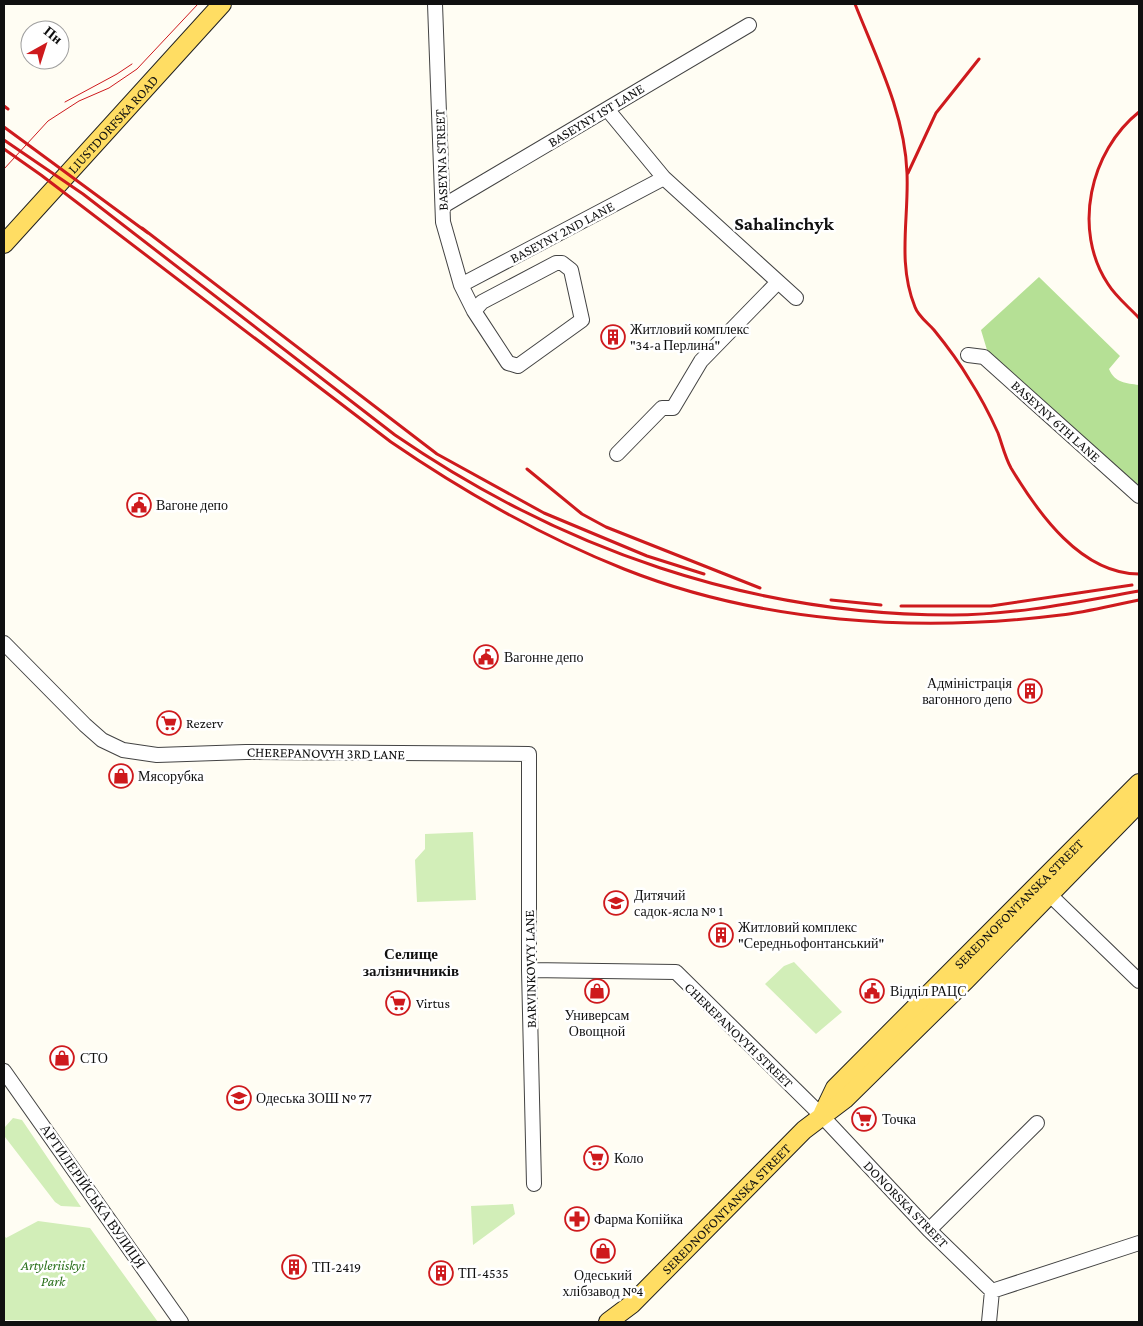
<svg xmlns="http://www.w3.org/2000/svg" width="1143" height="1326" font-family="'Crimson Pro',serif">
<rect width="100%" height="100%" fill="#fffdf3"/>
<path fill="#d2eeb8" d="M473,832l3,68 -59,2 -2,-42 10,-11v-15z
M794,962l48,50 -26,22 -51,-50 19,-18z
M13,1118l9,2 59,87 -20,-1 -6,-4 -50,-65v-10z
M513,1204l2,10 -42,31 -2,-39z
M38,1221l52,7 68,94 -154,-2v-85l2,3z"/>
<path fill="#b5e095" d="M1039,277l81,79 -11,13c6,14 17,14 30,16v105l-152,-140 -6,-20z"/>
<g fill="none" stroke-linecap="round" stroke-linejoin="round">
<g stroke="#434343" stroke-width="16">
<path id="minor" d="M435,4l8,218 18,63 13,26 34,52 10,3 64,-46 -11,-50 -9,-7h-6l-74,39 -8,9
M607,109l57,69 132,120
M443,206l306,-181
M461,285l203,-107
M968,355l16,2 155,139
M617,454l45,-46h11l28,-47 77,-79
M4,643l81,82 17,15 21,10 34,5 89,-3 283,2v216l5,214
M1049,894l90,87
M529,970l147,2 146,144 107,114 63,61
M4,1071l177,251
M929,1230l108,-107
M992,1291l147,-48
M989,1322l3,-31"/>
</g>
<g stroke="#212121" stroke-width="20">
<g id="major">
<path id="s1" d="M4,244l218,-240"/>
<path id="s2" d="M823,1113l12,-25 304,-305"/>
<path id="s3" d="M608,1322l24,-18 172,-174 41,-31 121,-119 173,-177"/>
</g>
</g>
<use href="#minor" stroke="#fff" stroke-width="14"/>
<use href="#major" stroke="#ffdd63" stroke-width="18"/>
<path stroke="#ce1a1d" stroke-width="1" d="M65,102l52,-28 15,-10
M4,169l44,-48 31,-20 30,-13 28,-19 61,-65"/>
<path stroke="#ce1a1d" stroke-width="3" d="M855,4c21,53 50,110 52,169 2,45 -10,90 8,134 3,9 13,16 19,23 13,16 25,32 35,49 11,17 21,36 29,54 4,11 7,24 13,35 27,45 70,106 128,106
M4,106l4,3
M1139,112c-49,39 -67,118 -31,172 8,13 21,23 31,34
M4,127l144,106
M4,140l79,54 312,241c166,114 354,180 557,180 63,0 125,-13 187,-24
M4,149l37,26 350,267c73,50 150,94 233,127 136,54 293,64 437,46 26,-3 52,-10 78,-15
M908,173l28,-60 43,-54
M142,228l295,226 107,59 103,43 57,18
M527,469l55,45 24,13 154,61
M831,600l50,5
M901,606h90l141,-21"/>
</g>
<defs>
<g id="building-ring" transform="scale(1.25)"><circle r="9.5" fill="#fff" stroke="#ce1a1d" stroke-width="1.5"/><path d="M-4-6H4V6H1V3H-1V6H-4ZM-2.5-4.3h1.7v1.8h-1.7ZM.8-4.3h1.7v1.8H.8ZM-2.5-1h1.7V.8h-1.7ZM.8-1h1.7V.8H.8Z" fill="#ce1a1d"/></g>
<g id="civic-ring" transform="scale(1.25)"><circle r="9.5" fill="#fff" stroke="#ce1a1d" stroke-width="1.5"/><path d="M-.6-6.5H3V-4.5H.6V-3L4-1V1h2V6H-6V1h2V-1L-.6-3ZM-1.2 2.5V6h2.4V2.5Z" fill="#ce1a1d"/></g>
<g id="supermarket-ring" transform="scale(1.25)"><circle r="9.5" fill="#fff" stroke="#ce1a1d" stroke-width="1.5"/><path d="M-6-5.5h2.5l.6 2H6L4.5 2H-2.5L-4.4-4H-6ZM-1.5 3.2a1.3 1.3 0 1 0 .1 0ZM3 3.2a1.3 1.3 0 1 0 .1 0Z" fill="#ce1a1d"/></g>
<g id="shop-ring" transform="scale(1.25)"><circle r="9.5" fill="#fff" stroke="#ce1a1d" stroke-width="1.5"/><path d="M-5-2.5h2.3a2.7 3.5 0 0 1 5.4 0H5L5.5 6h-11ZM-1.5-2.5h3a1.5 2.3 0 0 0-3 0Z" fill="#ce1a1d"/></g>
<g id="school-ring" transform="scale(1.25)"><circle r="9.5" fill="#fff" stroke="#ce1a1d" stroke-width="1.5"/><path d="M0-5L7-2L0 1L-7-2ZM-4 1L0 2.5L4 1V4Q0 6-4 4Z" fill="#ce1a1d"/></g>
<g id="pharmacy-ring" transform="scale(1.25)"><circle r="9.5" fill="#fff" stroke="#ce1a1d" stroke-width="1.5"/><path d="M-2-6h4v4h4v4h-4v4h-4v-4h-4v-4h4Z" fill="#ce1a1d"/></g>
</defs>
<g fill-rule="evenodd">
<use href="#building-ring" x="613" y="337"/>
<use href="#civic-ring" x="139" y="505"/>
<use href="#civic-ring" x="486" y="657"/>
<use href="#building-ring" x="1030" y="691"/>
<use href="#supermarket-ring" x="169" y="723"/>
<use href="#shop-ring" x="121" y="776"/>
<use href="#school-ring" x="616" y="903"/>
<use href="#building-ring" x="721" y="935"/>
<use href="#shop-ring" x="597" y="991"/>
<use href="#civic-ring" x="872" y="991"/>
<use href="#supermarket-ring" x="398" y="1003"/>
<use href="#shop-ring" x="62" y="1058"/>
<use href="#school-ring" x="239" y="1098"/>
<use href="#supermarket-ring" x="864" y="1119"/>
<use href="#supermarket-ring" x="596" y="1158"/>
<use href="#pharmacy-ring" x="577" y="1219"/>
<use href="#shop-ring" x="603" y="1251"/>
<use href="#building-ring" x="294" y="1267"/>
<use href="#building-ring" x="441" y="1273"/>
</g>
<g text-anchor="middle" stroke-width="5" stroke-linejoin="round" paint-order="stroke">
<g font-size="14" fill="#101010" stroke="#fff">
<text transform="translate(596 115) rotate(-31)" y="5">BASEYNY 1ST LANE</text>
<text dy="5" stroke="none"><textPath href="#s1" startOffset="162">LIUSTDORFSKA ROAD</textPath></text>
<text transform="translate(441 160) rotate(-92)" y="5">BASEYNA STREET</text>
<text transform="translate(562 232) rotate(-28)" y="5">BASEYNY 2ND LANE</text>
<text transform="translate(1056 421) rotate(42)" y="5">BASEYNY 6TH LANE</text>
<text transform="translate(326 753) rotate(1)" y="5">CHEREPANOVYH 3RD LANE</text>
<text dy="5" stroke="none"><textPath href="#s2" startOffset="288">SEREDNOFONTANSKA STREET</textPath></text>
<text transform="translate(530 969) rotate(-91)" y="5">BARVINKOVYY LANE</text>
<text transform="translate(739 1035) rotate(44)" y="5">CHEREPANOVYH STREET</text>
<text transform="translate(93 1196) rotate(55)" y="5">АРТИЛЕРІЙСЬКА ВУЛИЦЯ</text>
<text transform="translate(906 1204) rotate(46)" y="5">DONORSKA STREET</text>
<text dy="5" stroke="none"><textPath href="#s3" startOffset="164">SEREDNOFONTANSKA STREET</textPath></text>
</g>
<g font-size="14" fill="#101010" stroke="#fff" text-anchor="start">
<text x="630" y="334">Житловий комплекс<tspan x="630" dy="16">"34-а Перлина"</tspan></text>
<text x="156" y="510">Вагоне депо</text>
<text x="504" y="662">Вагонне депо</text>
<text x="1012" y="688" text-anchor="end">Адміністрація<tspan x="1012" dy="16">вагонного депо</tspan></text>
<text x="186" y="728">Rezerv</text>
<text x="138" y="781">Мясорубка</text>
<text x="634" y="900">Дитячий<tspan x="634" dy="16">садок-ясла № 1</tspan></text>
<text x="738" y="932">Житловий комплекс<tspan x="738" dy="16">"Середньофонтанський"</tspan></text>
<text x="890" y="996">Відділ РАЦС</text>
<text x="416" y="1008">Virtus</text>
<text x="597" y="1020" text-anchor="middle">Универсам<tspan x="597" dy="16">Овощной</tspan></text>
<text x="80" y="1063">СТО</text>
<text x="256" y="1103">Одеська ЗОШ № 77</text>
<text x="882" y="1124">Точка</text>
<text x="614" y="1163">Коло</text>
<text x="594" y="1224">Фарма Копійка</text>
<text x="312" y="1272">ТП-2419</text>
<text x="458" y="1278">ТП-4535</text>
<text x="603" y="1280" text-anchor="middle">Одеський<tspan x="603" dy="16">хлібзавод №4</tspan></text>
</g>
<g font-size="14" font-style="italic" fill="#286f19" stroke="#fff">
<text x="53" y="1270">Artyleriiskyi<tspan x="53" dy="16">Park</tspan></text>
</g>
<g font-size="15" font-weight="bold" fill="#101010" stroke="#fff">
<text x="411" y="959">Селище<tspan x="411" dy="17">залізничників</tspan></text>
</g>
<g font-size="19" font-weight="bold" fill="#101010" stroke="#fff">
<text x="784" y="230">Sahalinchyk</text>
</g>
</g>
<rect width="1143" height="1326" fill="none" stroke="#101010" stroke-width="10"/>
<g transform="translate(45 45) rotate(39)"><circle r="24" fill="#ffffff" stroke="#9f9f9f"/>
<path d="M0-4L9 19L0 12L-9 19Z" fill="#ce1a1d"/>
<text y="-8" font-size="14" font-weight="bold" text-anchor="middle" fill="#101010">Пн</text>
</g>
</svg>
